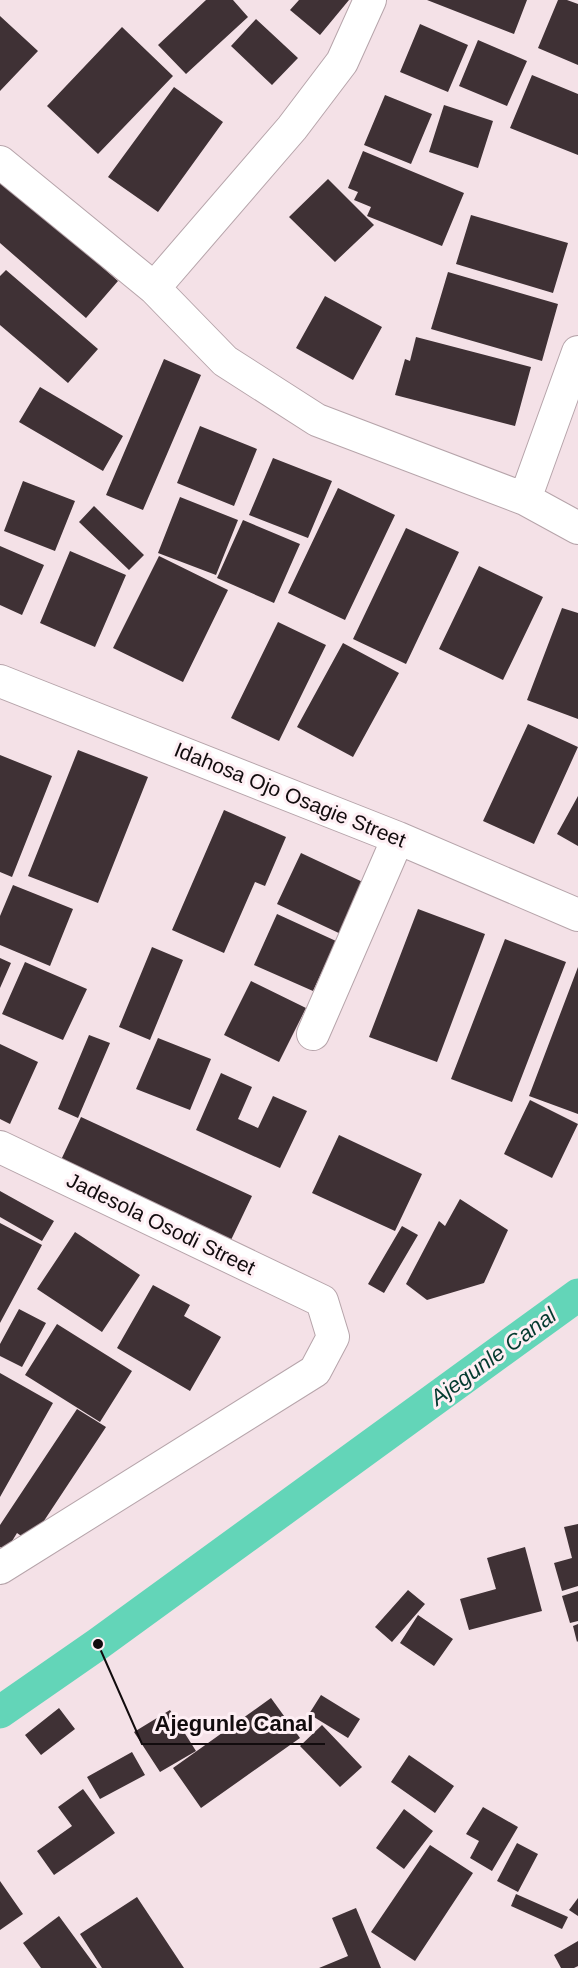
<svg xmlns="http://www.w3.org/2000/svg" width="578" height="1968" font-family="Helvetica,sans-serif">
<rect width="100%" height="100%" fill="#f4e1e7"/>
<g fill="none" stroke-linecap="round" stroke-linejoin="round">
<path stroke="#63d5b8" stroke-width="33" d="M0,1712l98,-68 480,-349"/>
</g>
<path fill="#3f3135" d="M206,0h27l15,17 -62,57 -28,-29z
M299,0h50l-29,35 -30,-25z
M427,0h100l-13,34z
M558,0h9l11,4v61l-40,-17z
M0,16l38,35 -38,40z
M256,19l42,39 -26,27 -41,-39z
M420,24l48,21 -20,47 -48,-20z
M122,27l51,49 -75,78 -51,-48z
M478,40l49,21 -20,45 -48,-20z
M532,75l46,19v61l-68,-27z
M174,87l49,35 -65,90 -50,-35z
M385,95l47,19 -21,50 -47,-19z
M444,105l49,16 -15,47 -49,-16z
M363,151l101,42 -22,53 -75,-30 4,-9 -17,-7 4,-8 -10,-4z
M0,177l118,104 -32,37 -86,-75z
M328,179l46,46 -39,37 -46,-45z
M471,215l97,28 -15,50 -97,-29z
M6,270l92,79 -30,34 -68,-58v-49z
M448,272l110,32 -16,57 -111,-32z
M325,296l57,31 -29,53 -57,-32z
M416,337l115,30 -16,59 -120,-31 10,-36 5,2z
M164,359l37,16 -58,135 -37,-15z
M40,387l83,49 -20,35 -84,-49z
M200,426l57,23 -23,57 -57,-23z
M273,458l59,23 -24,57 -59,-23z
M23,481l52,20 -20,50 -51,-20z
M338,488l57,27 -50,105 -57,-27z
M180,497l58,23 -22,55 -58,-22z
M94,506l50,49 -15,15 -50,-48z
M243,520l57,24 -26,59 -57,-25z
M406,528l53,24 -53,112 -53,-25z
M0,546l44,19 -22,50 -22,-10z
M70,551l56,24 -31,72 -55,-24z
M159,556l69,34 -45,92 -70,-34z
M479,566l64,31 -40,83 -64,-31z
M562,608l16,5v106l-51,-19z
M278,622l48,23 -47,96 -48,-23z
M343,643l56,30 -46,84 -56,-30z
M528,724l50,23 -44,97 -51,-23z
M78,750l70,27 -50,126 -70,-27z
M0,755l52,21 -40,101 -12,-5z
M578,796v50l-21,-12z
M224,810l62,27 -21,49 -10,-4 -31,71 -52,-23z
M301,853l66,31 -24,51 -66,-31z
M13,885l60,24 -23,57 -50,-21v-29z
M418,909l67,25 -48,128 -68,-25z
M277,914l59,27 -23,50 -59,-26z
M505,939l61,23 -54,140 -61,-23z
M152,947l31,13 -33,80 -31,-13z
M0,958l11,5 -11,25z
M25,962l62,27 -24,51 -61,-26z
M578,967v147l-49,-18z
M251,981l55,27 -27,54 -55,-27z
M89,1035l21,8 -32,75 -20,-9z
M158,1038l53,21 -21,51 -54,-21z
M0,1044l38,18 -28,62 -10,-5z
M221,1073l31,14 -14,32 20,9 15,-32 34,15 -27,57 -84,-38z
M530,1100l48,24 -26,54 -48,-24z
M81,1117l171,79 -21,44 -170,-80z
M339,1135l83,39 -27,57 -83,-38z
M0,1191l54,30 -12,20 -42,-24z
M460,1199l48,31 -24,53 -57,17 -21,-16 33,-63 6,5z
M0,1223l42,22 -42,78z
M402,1226l16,9 -34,58 -16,-9z
M75,1232l65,43 -38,57 -65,-43z
M153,1285l37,20 -6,11 37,21 -31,54 -73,-43z
M19,1309l27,14 -24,44 -22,-11v-12z
M57,1324l75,47 -32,51 -75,-47z
M0,1373l53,30 -53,94z
M77,1409l29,18 -76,115 -13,-9 -11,18 -6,-4v-22z
M578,1524v62l-16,5 -8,-28 18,-5 -8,-31z
M525,1547l17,64 -73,19 -9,-31 36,-10 -9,-31z
M408,1590l17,14 -33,38 -17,-15z
M578,1591v30l-8,2 -8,-27z
M418,1615l35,24 -19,27 -34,-23z
M578,1624v17l-1,1 -4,-16z
M321,1695l39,24 -12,19 -39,-24z
M271,1698l29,40 -99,70 -28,-40z
M59,1708l16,21 -34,26 -16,-20z
M170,1710l26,41 -36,21 -26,-40z
M322,1725l40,42 -22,20 -40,-41z
M132,1752l13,23 -45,24 -13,-22z
M409,1755l45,31 -19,27 -44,-31z
M83,1789l32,44 -61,42 -17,-24 35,-25 -14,-19z
M483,1807l35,20 -26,44 -22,-13 9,-17 -13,-7z
M404,1809l29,22 -29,38 -28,-21z
M517,1843l21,11 -20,38 -21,-11z
M430,1845l43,28 -58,88 -44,-29z
M0,1881l23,33 -23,16z
M516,1894l52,23 -6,12 -51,-23z
M137,1897l47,71h-82l-22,-34z
M578,1898v18l-9,-6z
M356,1908l25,60h-62l29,-12 -16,-38z
M59,1916l38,52h-56l-18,-25z
M578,1941v25l-4,2h-13l-7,-13z"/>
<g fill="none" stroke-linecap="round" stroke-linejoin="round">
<g stroke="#b6a4aa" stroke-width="34">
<path id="street" d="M0,162l154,126 71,73 92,59 208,79 53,29
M154,288l138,-160 50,-66 28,-62
M525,499l53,-147
M0,681l398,157 180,77
M313,1034l85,-196
M0,1147l322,154 11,36 -18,34 -315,197"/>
</g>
<use href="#street" stroke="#fff" stroke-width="32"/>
</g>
<g text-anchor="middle" stroke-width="6" stroke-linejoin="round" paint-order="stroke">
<g font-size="21" fill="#120c0e" stroke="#feeff4">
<text transform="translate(290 795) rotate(22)" y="7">Idahosa Ojo Osagie Street</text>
<text transform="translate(161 1224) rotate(26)" y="7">Jadesola Osodi Street</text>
</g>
<g font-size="22" font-style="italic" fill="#043a2f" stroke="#feeff4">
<text transform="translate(493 1356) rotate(-36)" y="8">Ajegunle Canal</text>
</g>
</g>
<path fill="none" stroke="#120c0e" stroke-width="2" d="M98 1644L142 1744H325"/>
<circle fill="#120c0e" stroke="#feeff4" stroke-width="2" cx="98" cy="1644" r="6"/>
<g font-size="22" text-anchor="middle" font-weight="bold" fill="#120c0e" stroke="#feeff4" stroke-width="6" stroke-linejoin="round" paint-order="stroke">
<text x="234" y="1731">Ajegunle Canal</text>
</g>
</svg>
